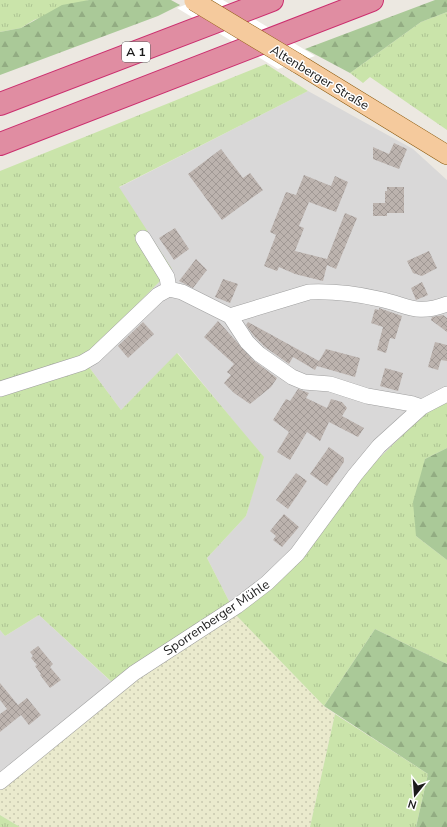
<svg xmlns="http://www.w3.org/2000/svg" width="447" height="827" font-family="'Nunito Sans',sans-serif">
<defs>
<pattern id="farmland-dots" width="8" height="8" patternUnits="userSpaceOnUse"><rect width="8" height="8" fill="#eaeacd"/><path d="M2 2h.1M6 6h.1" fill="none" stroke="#c8c8af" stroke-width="1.8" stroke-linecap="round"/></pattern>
<pattern id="grass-tufts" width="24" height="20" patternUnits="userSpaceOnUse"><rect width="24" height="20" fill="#cae4aa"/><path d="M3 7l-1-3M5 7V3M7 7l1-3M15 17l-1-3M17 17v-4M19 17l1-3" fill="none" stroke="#adc392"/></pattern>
<pattern id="forest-firs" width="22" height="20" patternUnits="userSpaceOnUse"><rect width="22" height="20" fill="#aac998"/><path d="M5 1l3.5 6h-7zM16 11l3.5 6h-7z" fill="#92ac82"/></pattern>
<pattern id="building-cross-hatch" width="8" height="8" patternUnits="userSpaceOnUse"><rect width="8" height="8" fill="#bcb3ae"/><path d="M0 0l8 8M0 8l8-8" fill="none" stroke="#a19995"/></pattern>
</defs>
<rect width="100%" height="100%" fill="#ece8e1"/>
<path fill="#d9d8d8" d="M308,91l105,58 34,31v217l-30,24 -61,60 -53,78 -38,33 -34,13 -24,-47 39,-42 17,-59 -85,-104 -57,57 -38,-51 89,-90 -54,-81z
M39,615l81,75 -120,98v-158l5,6z"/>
<path fill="url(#farmland-dots)" d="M235,614l89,92 11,8 -25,113h-290l-20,-12v-27l120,-98z"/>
<path fill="url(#grass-tufts)" d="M0,0h89l-55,20 -13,8 -21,4z
M447,12v118l-77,-53 -7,6 -13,-10 71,-51z
M266,64l42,27 -189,96 53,82 -89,90 38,51 56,-57 87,104 -18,59 -39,42 24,47 -117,79 -75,-69 -34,21 -5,-6v-459z
M447,397v51l-22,11 -9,77 31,24v104l-72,-35 -51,77 -89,-92 30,-22 38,-33 53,-78 61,-60z
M335,714l93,60 -12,53h-106z
M0,815l20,12h-20z"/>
<path fill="url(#forest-firs)" d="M89,0h82l9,5 -22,11 -158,59v-43l21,-4 41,-23z
M435,0h12v12l-26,10 -71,51 -45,-24z
M447,448v112l-31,-24 -3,-34 12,-43z
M375,629l72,35v163h-31l12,-53 -104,-68z"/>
<path fill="#fff" d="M197,0h26l92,56 -37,13 -101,-61z"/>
<path fill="url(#building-cross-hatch)" d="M394,143l13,6 -8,20 -26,-10v-12l16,7z
M221,149l22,29 7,-5 13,17 -41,30 -34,-46z
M304,175l27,11 4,-10 13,6 -12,30 -27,-10 -10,24 5,2 -9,23 32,8 18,-46 12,5 -21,51 -9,-4 -4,16 -28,-7 -16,-7 -2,4 -13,-5 12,-31 -6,-3 16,-40 10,3z
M387,187h17v26h-17v3h-14v-13h12v-12h2z
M175,228l14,21 -15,11 -15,-22z
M429,251l8,17 -15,8 -9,-3 -6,-12z
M196,259l11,11 -14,18 -14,-7z
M223,279l15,5 -8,19 -15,-6z
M422,282l6,13 -12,5 -5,-12z
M379,308l23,8 -7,23 -5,-1 -4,15 -9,-3 6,-23 -12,-4 4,-14 4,1z
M443,315l4,3v14l-16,-12 1,-3z
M218,321l35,39 24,18 -6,9 -21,17 -16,-11 -10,-10 7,-8 -4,-3 7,-8 -30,-27z
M143,322l11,12 -26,24 -10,-12z
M248,322l71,39 7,-12 34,9 -5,19 -38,-11 -2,4 -22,-13 -4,7 -24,-17 -11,-11 -8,-11z
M435,342l12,3v16l-6,-1 -3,10 -10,-3z
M385,368l18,5 -5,18 -18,-5z
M298,389l11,4 -3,5 21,10 4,-9 11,3 5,6 -5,8 22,12 -6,9 -29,-15 -9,19 -13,-9 -17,28 -13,-8 12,-20 -16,-12 13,-21 4,2z
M329,447l15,11v4l-17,24 -17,-12z
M296,473l11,8 -19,28 -12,-9z
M284,514l15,13 -17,20 -9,-7 3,-4 -6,-5z
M38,646l15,18 -3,3 11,13 -11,8 -10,-13 1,-1 -6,-8 2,-1 -6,-7 2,-2 -3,-4z
M0,683l18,22 9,-7 14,17 -12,10 -8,-10 -21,17v-18l7,-5 -7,-9z"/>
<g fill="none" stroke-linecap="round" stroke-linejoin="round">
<g stroke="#9f9f9f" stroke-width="16">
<path id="minor" d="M143,238l24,39 2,12
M230,316l79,-24c23,-1 48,2 70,7 30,6 36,17 68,5
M0,389l82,-26 12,-7 64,-61 11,-6 13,3 48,24 17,26 12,12 33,23 12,5 26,2 37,12 46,8 9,3
M0,782l134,-109 103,-67 30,-23 30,-29 58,-79 24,-29 43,-39 25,-13"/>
</g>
<g stroke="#8a5709" stroke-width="20">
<path id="major" d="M297,63l150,92"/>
</g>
<g stroke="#cb2e6e" stroke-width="24">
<path id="highway" d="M0,104l272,-104
M0,144l372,-144"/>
</g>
<use href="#minor" stroke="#fff" stroke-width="15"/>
<use href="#major" stroke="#f5ca9d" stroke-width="19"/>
<use href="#highway" stroke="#e08da2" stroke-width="22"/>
<g stroke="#8a5709" stroke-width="20" stroke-linecap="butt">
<path id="major-bridge" d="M194,1l103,62"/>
</g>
<use href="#major-bridge" stroke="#f5ca9d" stroke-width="19"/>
</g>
<g text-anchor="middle" stroke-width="3" stroke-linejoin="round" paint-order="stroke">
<rect fill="#fff" stroke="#5f5f5f" stroke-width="1" x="122" y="42" width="28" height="20" rx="3"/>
<g font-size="12" font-weight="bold" fill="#1b1b1b">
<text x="136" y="56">A 1</text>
</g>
<g font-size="13" fill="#1b1b1b" stroke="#fff">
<text transform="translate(320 77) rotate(31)" y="5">Altenberger Straße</text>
<text transform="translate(216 617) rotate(-34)" y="5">Sporrenberger Mühle</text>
</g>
</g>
<g transform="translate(415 795) rotate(197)" stroke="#ffffff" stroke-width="3" paint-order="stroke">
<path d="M0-3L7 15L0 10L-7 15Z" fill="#1b1b1b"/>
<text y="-6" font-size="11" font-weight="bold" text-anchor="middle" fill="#1b1b1b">N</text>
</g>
</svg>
